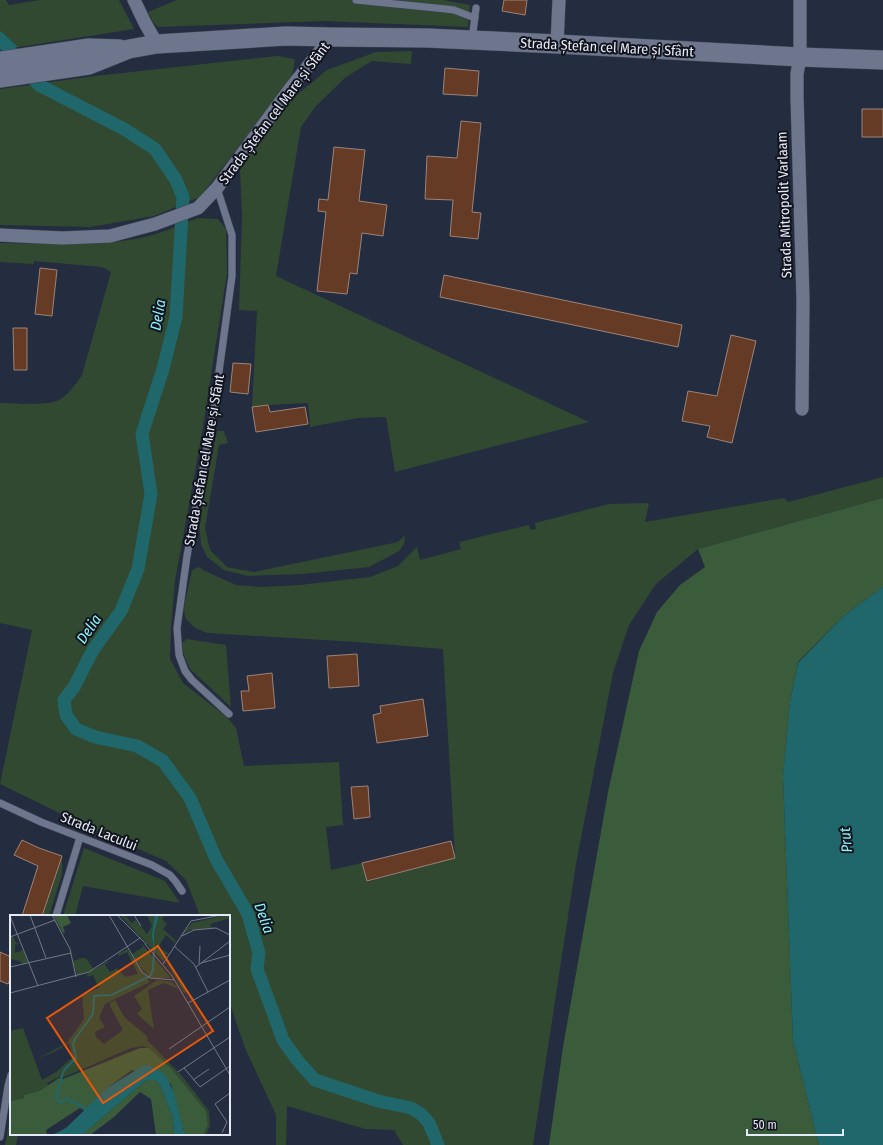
<svg xmlns="http://www.w3.org/2000/svg" width="883" height="1145" font-family="'Fira Sans Condensed',sans-serif">
<rect width="100%" height="100%" fill="#242c3f"/>
<path fill="#314931" d="M0,0h6l3,5 31,-5h79l15,29 -134,21z
M177,0h266l27,5 -2,22 -143,-6 -167,6 -5,-5 -5,-10z
M412,51l-1,13 -39,-3 -26,16 -30,29 -15,21 -25,149 313,146 -194,50 -9,-55 -28,1 -48,9 -2,-24 -40,2 -16,2 5,-96 -18,-1 3,-93 -2,-49 6,-10 47,-60 34,-28 49,-18z
M277,56l18,3 -3,18 -92,120 -46,19 -64,11 -90,-2v-136l95,-13z
M198,218l20,1 8,10 1,44 -25,160 -27,148 -4,45 -1,33 13,24 45,35 8,10 8,38 95,-4 4,63 -17,2 5,43 31,-7 5,19 88,-24 -12,-209 -87,-7 -149,-9 -12,-5 -10,-10 -1,-11 8,-37 7,-3 6,4 31,14 25,2 39,-2 70,-8 28,-11 19,-19 3,13 41,-11 -2,-7 70,-17 1,5 6,-1 -1,-6 74,-19 40,-1 -4,19 139,-24 4,4 95,-25v21l-185,51 -42,35 -27,41 -16,48 -37,191 -43,281h-130l-9,-15 -29,-1 -78,-23 -1,39h-10v-30l-31,-67 -16,-47v-85h-29l-14,-36 -20,-19 -82,-36 -84,-41 32,-154 -32,-7v-220c12,0 50,3 59,-3 9,-5 17,-16 23,-25l29,-103 -9,-5 -68,-6v3l-34,-2v-19c47,0 94,4 140,-5 20,-4 39,-13 58,-20z
M217,431h7l4,12 -9,2 -14,83 5,22 17,17 27,5 144,-30 7,-7 -1,9 -5,7 -30,16 -67,7 -54,2 -24,-6 -17,-13 -6,-13 -2,-23z
M187,639l39,6 5,62 -41,-38 -7,-16 -1,-10z
M84,848l81,33 15,22 -97,-17 -8,30h-12z
M62,856v18l-13,42h-7z
M11,1113v21h7l-2,11h-11z"/>
<path fill="#3a5c3a" d="M883,498v89l-38,28 -47,47 -8,40 -7,74 10,264 26,105h-270l14,-98 45,-255 31,-141 18,-39 23,-27 25,-18 -7,-18z"/>
<path fill="#20676b" d="M0,31l18,16 -15,2 -3,-3z
M883,587v558h-64l-26,-105 -10,-264 7,-74 8,-39 47,-48z"/>
<g fill="none" stroke-linecap="round" stroke-linejoin="round">
<path stroke="#20676b" stroke-width="13" d="M0,39l39,46 85,44 31,20 21,31 7,17 -7,120 -13,52 -21,65 9,60 -13,75 -17,42 -28,39 -19,37 -10,13 2,15 10,14 19,8 42,9 26,15 27,37 26,61 32,55 11,39 -2,16 26,71 15,21 17,19 63,21 33,7 10,6 8,9 9,22"/>
</g>
<path fill="#653b26" stroke="#9d8377" d="M504,0h23l-2,15 -23,-4z
M445,68l34,3 -2,25 -34,-2z
M862,109h21v28h-21z
M461,121l20,2 -9,89 9,1 -3,26 -28,-3 3,-36 -28,-1 2,-43 30,2z
M334,147l31,3 -6,51 28,4 -4,31 -21,-3 -5,41 -7,-1 -3,21 -30,-3 9,-79 -8,-1 1,-12 9,1z
M40,268l17,2 -5,46 -17,-2z
M444,275l238,50 -4,22 -238,-50z
M13,328h14v42h-13z
M731,335l25,6 -24,102 -25,-6 3,-11 -28,-5 6,-30 29,5z
M233,363l18,1 -3,30 -18,-2z
M268,405l2,7 35,-5 3,17 -52,8 -4,-25z
M357,654l2,32 -30,2 -2,-32z
M272,673l3,35 -32,3 -2,-20h8l-2,-15z
M423,699l5,37 -51,7 -4,-28 8,-2 -1,-7z
M368,786l2,31 -16,2 -3,-32z
M22,840l17,8 23,8 -20,60h-20l16,-50 -24,-11z
M451,841l4,17 -88,23 -5,-18z
M0,952l11,5v20l-3,7 -8,-3z"/>
<g fill="none" stroke-linecap="round" stroke-linejoin="round">
<g stroke="#414757" stroke-width="8">
<path id="service" d="M356,0l90,9 8,1 21,8
M472,40l4,-32
M217,188l15,47v41l-19,140 -26,140 -10,72 2,27 6,16 7,9 37,34
M0,803l41,19 111,43 18,10 6,7 6,9
M56,916l24,-79
M0,1137l8,-51 3,-11"/>
</g>
<g stroke="#414757" stroke-width="14">
<path id="minor" d="M134,0l11,23 12,21
M800,0v57l-3,17v23l6,202 -1,110
M557,44l2,-44
M0,235l62,3 48,-2 45,-12 43,-16 19,-20 73,-99 41,-52"/>
</g>
<g stroke="#414757" stroke-width="20">
<path id="secondary" d="M0,61l89,-13 31,1
M0,78l89,-13 40,-16 28,-5 129,-8 45,1 96,1 130,6 243,13 83,3"/>
</g>
<use href="#service" stroke="#6d768d" stroke-width="7"/>
<use href="#minor" stroke="#6d768d" stroke-width="13"/>
<use href="#secondary" stroke="#6d768d" stroke-width="19"/>
</g>
<g text-anchor="middle" stroke-width="4" stroke-linejoin="round" paint-order="stroke">
<g font-size="14" fill="#e5eaf7" stroke="#11141d">
<text transform="translate(607 47) rotate(3)" y="5">Strada Ștefan cel Mare și Sfânt</text>
<text transform="translate(274 113) rotate(-53)" y="5">Strada Ștefan cel Mare și Sfânt</text>
<text transform="translate(784 205) rotate(-92)" y="5">Strada Mitropolit Varlaam</text>
<text transform="translate(204 460) rotate(-80)" y="5">Strada Ștefan cel Mare și Sfânt</text>
<text transform="translate(99 831) rotate(22)" y="5">Strada Lacului</text>
</g>
<g font-size="15" font-style="italic" fill="#8bf4fb" stroke="#11141d">
<text transform="translate(158 315) rotate(-80)" y="5">Delia</text>
<text transform="translate(89 629) rotate(-56)" y="5">Delia</text>
<text transform="translate(846 840) rotate(-96)" y="5">Prut</text>
<text transform="translate(264 918) rotate(70)" y="5">Delia</text>
</g>
</g>
<g transform="translate(10 915)">
<rect width="220" height="220" fill="#242c3f"/>
<path d="M110,0l7,2 4,6 5,-3 11,14 5,-8 -5,-11h18l-3,4 5,5 -4,5 13,12 5,-6 -6,8 -9,-8 -8,12 10,6 -5,8zM215,0h5v3l-20,6 1,3 4,1 -25,2 -8,5 10,-12zM3,21l3,7h4l-5,2v8l8,-3 5,12 -6,2 -2,-3 -10,-2v-21zM130,27l16,18 15,18h-20l-9,-9 -10,-15 11,-7zM117,34l23,33 -45,22 -6,14 6,9 -10,5 1,5 8,7 19,-14 -13,-24v-3l5,-3 10,18 22,18 1,5 34,35 27,35 1,15 -4,9h-3l5,-10 -2,-14 -36,-44 -21,-19 -7,-2 -11,2 -67,29h-5l-12,6 1,2 -7,5 -17,5v3l-14,3v-70l13,-3 19,52 14,-8 17,-15 -4,-14 -15,9 -17,7 30,-16 17,-24 -2,-24 17,-7 -6,-13 -6,2v-3l23,-14 -5,5 5,7 7,-4 8,9 13,-3 -11,-22 -8,4 -1,-2zM72,43h4l8,12 -17,5 -4,-14zM156,46l5,3 16,28 -3,1zM147,65l15,2 7,7 -15,-6 -16,7 6,39 -17,-15 5,-5 -8,-13z" fill="#314931"/>
<path d="M43,0h14l4,8 -8,4 2,5 -2,1zM130,133h9l21,19 36,44 2,14 -5,10h-18l-14,-51 -39,-14 -25,18 -22,23 -5,-3 -34,22 1,5h-37v-34l14,-3v-3l17,-5 18,-12 4,1zM136,165h9l5,5 13,33 1,17h-18l-5,-36 -11,-7 -26,25 -24,18h-8z" fill="#3a5c3a"/>
<path d="M145,0h4l-5,18v18l-2,-16zM134,150l12,3 10,8 8,17 11,42h-11l-1,-17 -13,-33 -5,-5h-9l-64,55h-30l14,-7 41,-40z" fill="#20676b"/>
<path fill="none" stroke="#20676b" stroke-width="2" d="M78,195l-20,-11 -9,3 -3,-6 8,-26 12,-12 -3,-14 2,-5 18,-25 1,-18 18,-1 38,-19 3,-6 1,-22"/>
<path fill="none" stroke="#717889" stroke-width="1" d="M20,0l16,43M42,0l18,34 6,28M99,0l33,57 8,6 24,2M107,0l29,29M124,0l7,11M0,1l28,70M172,21l12,-6 22,-2 14,7M0,22l45,-17M135,29l27,32 58,99M164,31l20,18 14,28M191,48l29,-8M153,49l28,-43 30,-6M189,49l1,-18M0,52l61,-14M186,52l34,-26M0,78l79,-21 51,-34M178,88l42,-23M159,134l61,-42M174,153l16,19 30,-21M168,157l52,-35M183,165l16,-11M212,218l5,-11 -12,-18 15,-11"/>
<path fill="#e8590c" fill-opacity="0.15" stroke="#e8590c" stroke-width="2" d="M148,31l55,85 -110,72 -56,-85z"/>
<rect width="220" height="220" fill="none" stroke="#e5eaf7" stroke-width="2"/>
</g>
<path d="M747 1129v6h96v-6" fill="none" stroke="#e5eaf7" stroke-width="2"/>
<text x="753" y="1129" font-size="12" fill="#e5eaf7" stroke="#11141d" stroke-width="3" paint-order="stroke">50 m</text>
</svg>
